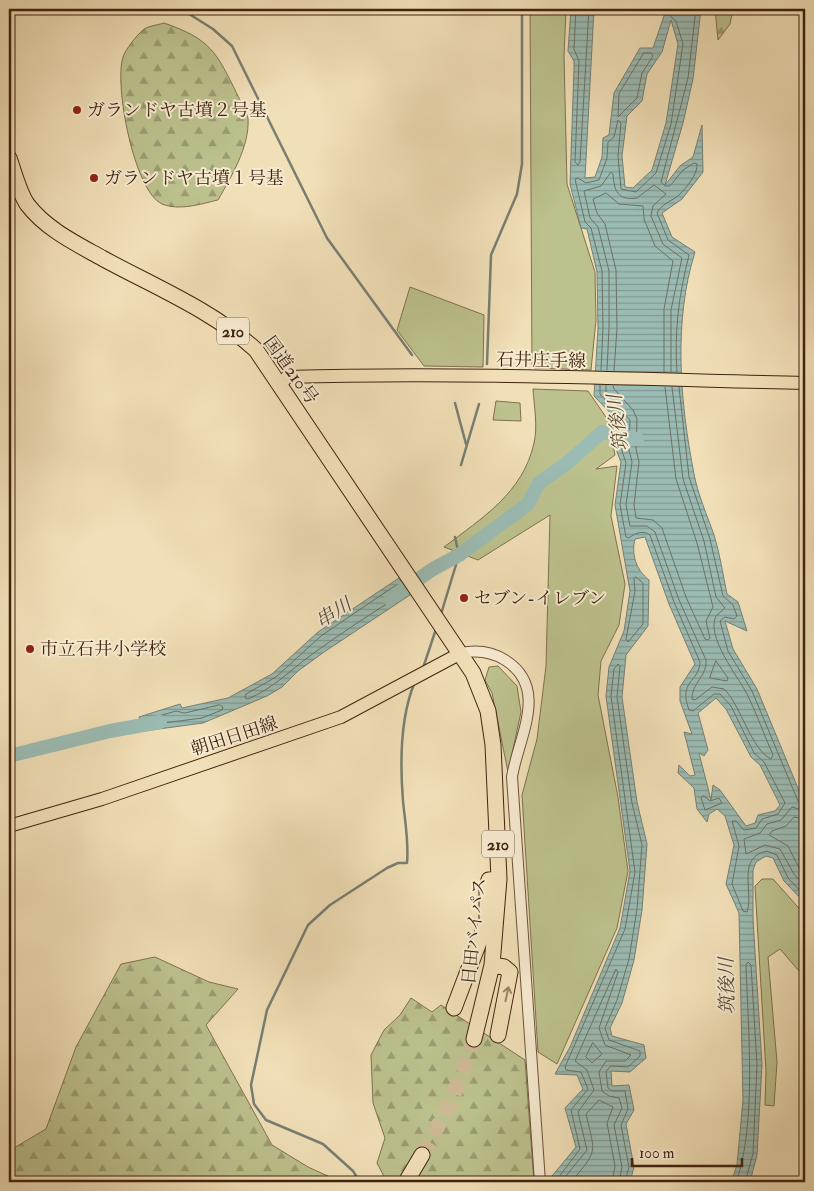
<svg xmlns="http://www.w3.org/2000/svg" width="814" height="1191" font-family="'IM FELL Double Pica','Noto Serif JP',serif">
<defs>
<pattern id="forest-firs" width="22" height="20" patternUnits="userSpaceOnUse" patternTransform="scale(1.25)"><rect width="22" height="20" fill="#bcc18d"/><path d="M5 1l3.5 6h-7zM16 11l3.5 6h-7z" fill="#9a9c72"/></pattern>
<pattern id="water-rules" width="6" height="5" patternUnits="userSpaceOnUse" patternTransform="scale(1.25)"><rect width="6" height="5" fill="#9bbcb4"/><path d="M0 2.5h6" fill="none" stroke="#809891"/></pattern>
</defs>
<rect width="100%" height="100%" fill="#f1dfb7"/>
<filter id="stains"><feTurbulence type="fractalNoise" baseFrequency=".004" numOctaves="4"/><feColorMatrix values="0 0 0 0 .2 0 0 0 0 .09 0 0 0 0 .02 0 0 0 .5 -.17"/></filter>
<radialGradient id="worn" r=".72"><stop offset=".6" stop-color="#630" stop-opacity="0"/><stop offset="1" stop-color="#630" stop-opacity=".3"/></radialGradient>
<path fill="#bcc18d" stroke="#7e724e" d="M530,9h36l-2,47 3,128 28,88 1,48 -5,50 -59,-2z
M410,287l74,28 -1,52 -59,-1 -27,-36z
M533,389l55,2 20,29 7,35 -19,14 21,-3 -6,50 14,68 -6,41 -18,36 -3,34 20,102 10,74 -11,57 -60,136 -19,-12 -16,-257 15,-56 9,-73 4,-151 -72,45 -34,-13c38,-29 79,-54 90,-104 4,-16 0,-38 -1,-54z
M496,401l24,2 1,18 -28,-1z
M498,666l19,20 4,26 -13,60 -16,-79 -7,-13 4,-13z
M762,879h11l32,36v63l-25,-29 -12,8 9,105 -3,44 -9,-1 1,-34 -11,-185z"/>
<path fill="url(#forest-firs)" stroke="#7e724e" d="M715,9h18l-3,15 -12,16z
M164,23c46,16 52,28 73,71 3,7 10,17 11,24 2,28 -17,59 -30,82 -17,4 -39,11 -56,4 -28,-13 -48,-119 -39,-147 2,-7 14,-22 20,-27 4,-4 15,-5 21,-7z
M155,957l54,25 29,7 -32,36 66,120 36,22 33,15h-332v-31l37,-22 30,-82 45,-83z
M411,998l21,14 9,-7 84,55 9,122h-147l-10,-19 8,-25 -12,-35 -2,-48 13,-25 16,-15z"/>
<path fill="url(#water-rules)" stroke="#777f72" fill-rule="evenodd" d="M571,9h23l-9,169 10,-1 7,-20 1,-19 6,-3 5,-42 26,-45h13l11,-32v-7h37l-8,70 -10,44 -18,62 15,-19 13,-9 9,-32 1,47 -21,27 -20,14 10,24 23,15c-22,70 -15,150 -1,222 4,21 13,41 20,61 6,19 9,40 13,59l11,8 9,29 -22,-10 8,28 24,40 48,116v98l-21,-22 -11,-23 -7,-2 -10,6 -3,8v49l9,146 -5,90 -7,27h-19l6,-17 6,-65 -4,-187 -13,-29 8,-39 -9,-29 -8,-7 -8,5 -2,8 -10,-13 -3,-21 -16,-15 1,-8 11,11 5,-1 -11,-43 8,2 -12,-33v-14l15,-23 -26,-60 -24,-67 -10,2c-4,15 1,31 14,41l-1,46 -22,29 -4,42 15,105 10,42 -5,66 -8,50 -12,43 -12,25 2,8 32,9 2,13 -16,14 -19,-1 1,15 17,-1 5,25 -8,14 8,43 -4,15h-80l2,-6 24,-29 -11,-39 18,-19 -6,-14 -22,-1 15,-27 50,-119 10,-57 -24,-175 3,-29 15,-36 6,-40 -15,-86 6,-43 -4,-10 2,-30 -25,-26 4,-68 -1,-56 -10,-43 -6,-1 -11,-44 4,-115v-8l-6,-10zM671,20l7,24 -12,79 -14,47 -19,18 -8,-1 -3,-31 5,-40 15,-15 5,-27 15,-22zM716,698l10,11 25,48 9,8 20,40 -5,6 -17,4 -3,8 -9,3 -26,-36 -7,-5 -2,15 -12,-47 5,3 4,-6 -10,-37z
M399,578l11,17 -86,57 -26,19 -16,16 -15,9 -64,27 -59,8 -5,-14 41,-13 2,4 46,-10 44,-24 46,-42z"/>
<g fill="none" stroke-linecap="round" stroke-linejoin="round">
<path stroke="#6e7062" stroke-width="1" d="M576,9l-2,40 5,12 -4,101 3,3 2,-3 9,-153
M644,53h7l2,3 -11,17 -5,25 -19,19 1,-23z
M601,370l2,-42 -1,-57 -11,-43 -6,-6 -10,-43 3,-1 8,5 13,-3 8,-22 1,-16 6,-5 4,-17 3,3 -3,33 3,33 15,3 20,-19 15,-49 12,-80 -7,-23 -6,-5 -1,-7
M607,370l2,-42v-57l-11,-44 -8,-9 -6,-27 17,-5 10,-14 2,2c1,16 4,27 24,24l17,-13 12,9 -13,12 -2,10 12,28 19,14 -11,52v62
M614,371l3,-43 -1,-58 -11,-46 -8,-11 -4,-14 13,-6 13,11 24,2 1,13 11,27 18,15 -9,48v63
M677,372c-3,-40 2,-78 12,-117l-21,-15 -11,-27c4,-9 15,-12 22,-18 7,-7 19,-21 18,-31l-3,-1 -11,7 -13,16h-5l-4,-4 27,-104 8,-69
M600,385v9l24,27 -2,30 4,12 -6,42 6,32 3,1c5,-5 15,-8 21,-3l24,67 26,60c-1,21 -22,18 -11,48l4,1 21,-17h6l11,12 23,47 10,9 21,41 -7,11 -16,5 -6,9 -12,2 -8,-9h-4l7,25 -7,38 11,27 4,1c7,-20 -11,-55 20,-61l10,4 11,23 17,18
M606,385v7l24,28 -1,30 3,12 -6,43 4,21h17l8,6 24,68 27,60c2,15 -15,24 -14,39l3,1 17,-13 12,2c18,18 26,59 47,70l2,-4c-9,-20 -16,-41 -26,-61 -10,-19 -41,-57 -31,-78l9,-8 -9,-11 -12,-56 -21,-62 -11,-92
M613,386l1,3 19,21 4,9 -1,30 3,13 -5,43 2,13 17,2 9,8 24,69 19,42 3,1 2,-2 -4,-17 7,-14 -16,-64 -21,-64 -11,-92
M679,387l10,90 21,62 13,57 10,9 4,11 -3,3 -9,-2 -5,4 8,30 24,40 46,110 7,4
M636,577l7,6v41l-15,18 -2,-3 9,-48 -1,-12z
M395,586l4,1 2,8c-31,19 -61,39 -90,60 -23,17 -36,32 -63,44l-3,-1 1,-4 30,-17 45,-41z
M716,661l12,17 -1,3 -17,-3z
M220,705l3,2 -1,3 -20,8 -53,7 -3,-3 2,-3 28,-8 8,2z
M704,796l6,5 9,-3 3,5 -17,7 -4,-12z
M805,811l-13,-4 -11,13 -14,4 -7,9 -16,6 2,15 19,-9 15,4 14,25 11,13
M805,819l-11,-2 -8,9 -14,5 -3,4 19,11 12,24 5,6
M593,1043l9,11 -10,9 -6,-6z
M555,1182l25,-33 -9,-39 17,-21 -7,-17 -15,-2 -1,-3 60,-138 10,-57 -24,-176 3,-27 4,-5 2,2 -3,31 15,106 10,42 -5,64 -8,50 -12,41 -12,28 4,12 31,11v5l-12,11 -17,-1 -5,5 2,17 4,3h13l3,18 -7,16 8,42 -4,15
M561,1182l26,-32 -9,-38 16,-22 -7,-20 -12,-9 41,-92 2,3 -19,56 6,17 26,10 -6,6h-19l-7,11 3,19 7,5 10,2 3,10 -8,17 8,42 -3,15
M571,1182c28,-33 24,-28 15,-68l13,-14 14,7 -6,16 8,43 -3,16
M736,1182c21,-56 12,-156 10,-217l2,-3 3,3 6,100 -4,89 -8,28"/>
<path stroke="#777f72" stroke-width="2.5" d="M154,9l32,3 27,17 19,17 95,192 85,117
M487,364l4,-109 26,-61 5,-30v-155
M455,403l11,41
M461,465l18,-61
M441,614l18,-59 -4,-18
M423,668l13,-39
M360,1182l-7,-11 -30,-27 -57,-24 -12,-16 -3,-19 16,-75 41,-85 22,-20 57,-37 11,-5h9c2,-21 -2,-41 -4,-62 -3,-37 -3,-82 11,-117"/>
<path stroke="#9bbcb4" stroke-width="14" d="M390,599l43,-30 26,-14 69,-51 11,-21 27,-19 36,-32 35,7
M9,756l101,-25 50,-9"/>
<path stroke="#ceb995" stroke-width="15" stroke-dasharray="15 8" stroke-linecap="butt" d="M422,1155l29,-53 23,-63"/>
<g stroke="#6d5239" stroke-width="12">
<path id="minor" d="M461,653c15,-3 31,-1 44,7 45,28 13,78 7,117l28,405"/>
</g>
<g stroke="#41230f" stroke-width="14">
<path id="major" d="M280,385l7,-8c173,-5 346,2 518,6
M9,826l93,-27 239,-82 120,-64"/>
</g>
<g stroke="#41230f" stroke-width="17">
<path id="highway" d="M9,158c5,14 10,34 18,46 19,25 48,39 75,54 51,28 110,52 154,92l217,323 15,38 5,34 6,134 -7,86 -18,74
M492,965l12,2 6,5 -12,63
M454,1008l33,-87v-34l2,-7 10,-1
M406,1182l16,-27"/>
</g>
<use href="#minor" stroke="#f6ead0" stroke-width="10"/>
<use href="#major" stroke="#f1dfb7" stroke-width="12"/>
<use href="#highway" stroke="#f1dfb7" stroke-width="15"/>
</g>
<defs><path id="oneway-shaft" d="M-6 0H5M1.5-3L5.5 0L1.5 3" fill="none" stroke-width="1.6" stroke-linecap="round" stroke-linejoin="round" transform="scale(1.25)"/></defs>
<use stroke="#998163" href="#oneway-shaft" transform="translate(507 994) rotate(-78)"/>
<g fill="#8f2418" stroke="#f6ead0" stroke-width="2">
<circle cx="77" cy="110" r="5"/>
<circle cx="94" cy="178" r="5"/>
<circle cx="464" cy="598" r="5"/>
<circle cx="30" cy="649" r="5"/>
</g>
<g text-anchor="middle" stroke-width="4" stroke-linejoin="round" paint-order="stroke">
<g fill="#f6ead0" stroke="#775f49" stroke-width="1">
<rect x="217" y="317.5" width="32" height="27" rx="4"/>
<rect x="482" y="830.5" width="32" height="27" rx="4"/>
</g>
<g font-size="16" font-weight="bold" fill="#41230f">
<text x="233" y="337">210</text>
<text x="498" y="850">210</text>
</g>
<g font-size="18" fill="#41230f" stroke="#f6ead0" text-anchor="start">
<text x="87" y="116">ガランドヤ古墳２号基</text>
<text x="104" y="184">ガランドヤ古墳１号基</text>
<text x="474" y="604">セブン-イレブン</text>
<text x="40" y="655">市立石井小学校</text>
</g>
<g font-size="18" fill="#41230f" stroke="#f6ead0">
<text transform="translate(541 360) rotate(1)" y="6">石井庄手線</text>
<text transform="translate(291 370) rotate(54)" y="6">国道210号</text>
<text transform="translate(234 736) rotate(-18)" y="6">朝田日田線</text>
<text transform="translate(474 931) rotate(-84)" y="6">日田バイパス</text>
</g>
<g font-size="19" font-style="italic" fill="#584938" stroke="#f6ead0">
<text transform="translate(617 423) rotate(-97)" y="7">筑後川</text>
<text transform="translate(333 612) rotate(-32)" y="7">串川</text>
<text transform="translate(726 986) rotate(-91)" y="7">筑後川</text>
</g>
</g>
<rect width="814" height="1191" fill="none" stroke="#f1dfb7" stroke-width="30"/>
<rect x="10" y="10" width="794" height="1171" fill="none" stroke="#41230f" stroke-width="2.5"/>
<rect x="15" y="15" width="784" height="1161" fill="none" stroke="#41230f"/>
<path d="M632 1158v8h110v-8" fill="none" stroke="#41230f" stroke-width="2.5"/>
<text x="639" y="1158" font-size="15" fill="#41230f" stroke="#f6ead0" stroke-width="4" paint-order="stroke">100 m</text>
<rect width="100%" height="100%" filter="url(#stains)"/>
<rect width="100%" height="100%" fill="url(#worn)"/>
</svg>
